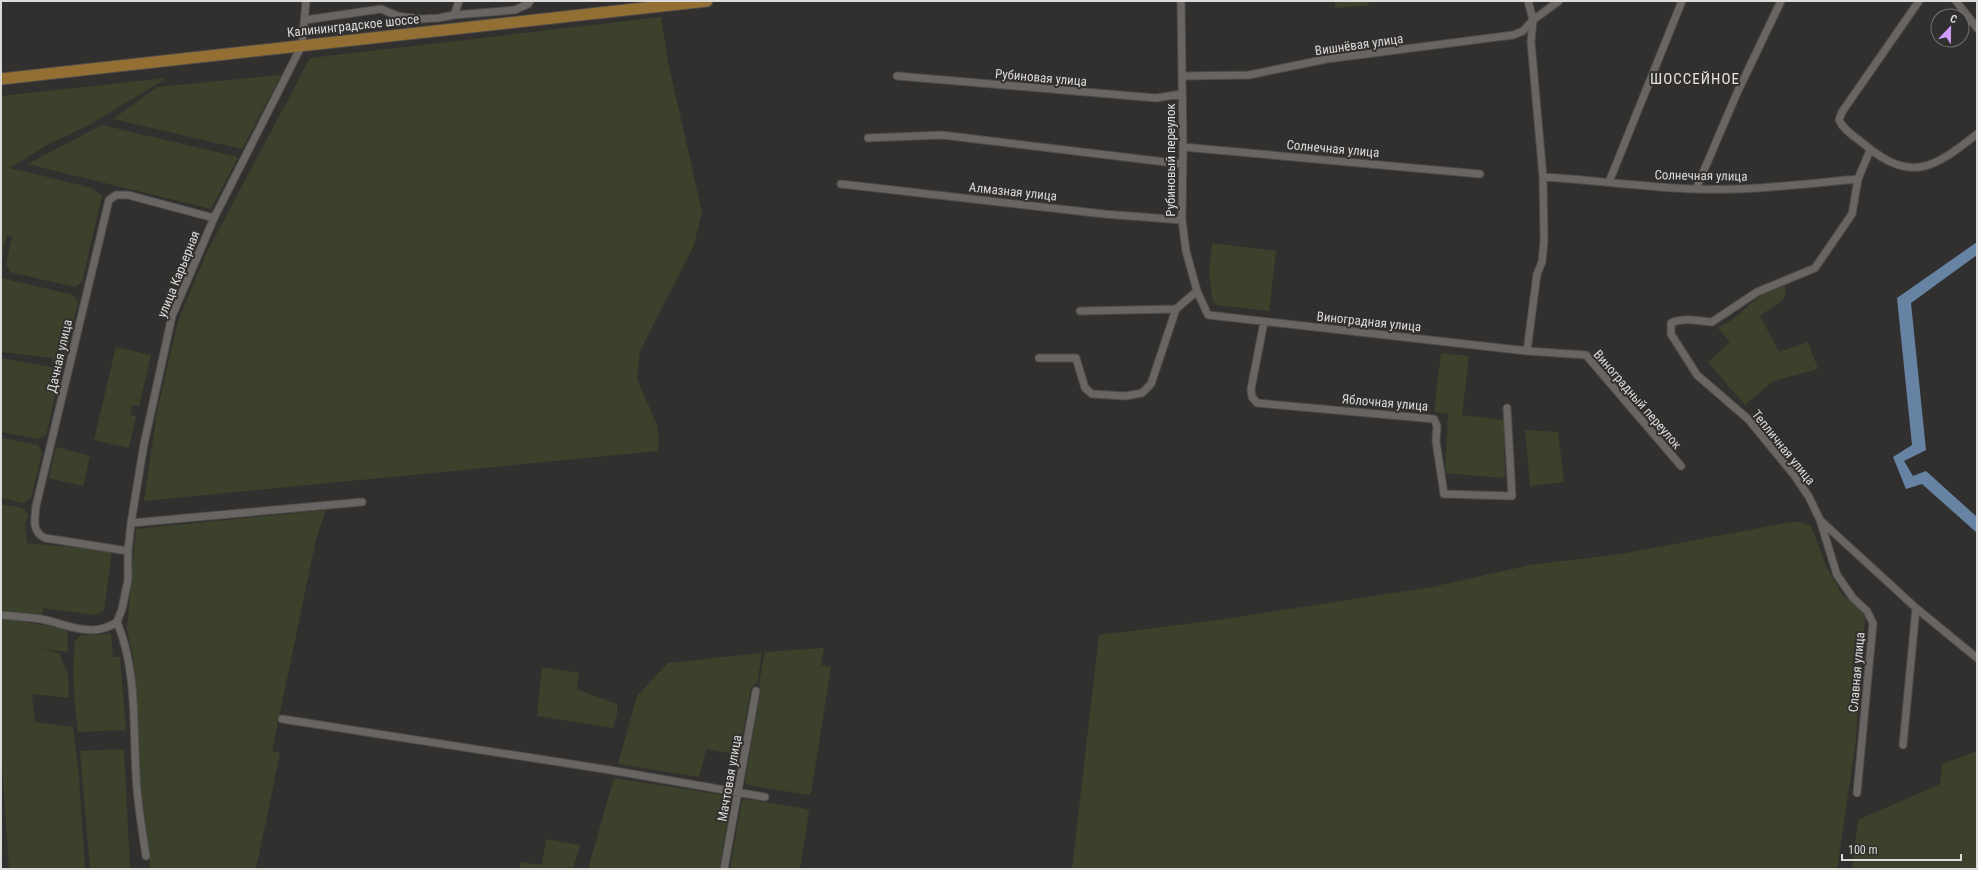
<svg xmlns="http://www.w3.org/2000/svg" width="1978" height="870" font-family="'Roboto Condensed',sans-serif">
<rect width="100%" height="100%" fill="#32302e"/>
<path fill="#3c412b" d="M1335,1h33l1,4 -34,3z
M661,17l7,45 34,150 -8,33 -54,106 -3,28 20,46 2,13 -1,13 -514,50 13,-89 21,-91 28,-67 104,-196z
M281,75l-39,74 -129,-30 44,-32z
M167,78l-78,47 -42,20 -37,23 82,20 10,8 -20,86 -7,5 -65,-15 -4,-8 6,-28 -5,-1 -6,23v-162z
M102,125l136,32 -27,52 -184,-45z
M1212,243l64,8 -7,60 -52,-6 -4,-3 -4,-29z
M1,278l72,17 5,7 -14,56 -7,5 -5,-1v-4l-51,-6z
M1783,281c9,21 -8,23 -23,35l19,36 29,-10 10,27 -45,12 -28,24 -37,-43 22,-20 -13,-15c15,-3 30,-22 43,-31v-4z
M116,347l35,8 -12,51 -7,-1 -2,10 6,1 -7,32 -35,-8z
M1441,353l28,3 -7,59 42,5 1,58 -60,-5 3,-59 -14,-2z
M1,358l55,10 4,7 -14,60 -7,4 -38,-7z
M1525,430l33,2 6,50 -34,4z
M1,438l37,7 4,7 -11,46 -7,5 -23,-5z
M56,447l34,9 -7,30 -34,-8z
M1,504l22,4 5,7 -3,10 2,18 85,8 -8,59 -9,5 -52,-7 -1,7 -41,-5z
M326,510l-10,29 -44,212 8,2 -24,116h-106l-1,-21 -9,-70 -6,-116 -7,-33 9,-100z
M1792,522h8l11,4 15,40 16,29 24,18 -4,31 -6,96 -19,129h-765l27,-234 119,-15 214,-33 98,-22 91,-11z
M1,618l66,11 1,23 -31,-4 22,5 9,21 1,24 -36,-4 -1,2 3,26 38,5 6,51 6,91h-76l-8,-122z
M111,634l2,23h7l6,73 -48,2c-4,-31 -6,-61 -3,-91l6,-6z
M824,648l-3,17 10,2 -20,126 -2,2 -62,-10 -2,-3 16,-92 -2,-7 6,-31z
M762,653l-5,30 -6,5 -12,67 -33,-6 -7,28 -81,-13 19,-68 31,-33z
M542,667l37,6 -2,14 1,3 39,14v9l-4,15 -76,-12z
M124,749l6,120h-40l-10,-118z
M1977,751v118h-125l6,-49 82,-36 2,-20z
M614,778l115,18 2,3 -12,70h-131z
M745,799l62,10 2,3 -9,57h-70l12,-68z
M546,839l34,6 -7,24h-54l1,-7 22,3z"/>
<path fill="#6683a3" d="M1977,242v13l-66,48 15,147 -22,11 9,15 13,-5 51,46v16l-55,-49 -16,5 -13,-32 19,-12 -15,-147z"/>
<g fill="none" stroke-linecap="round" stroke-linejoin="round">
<g stroke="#4d4b49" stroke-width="9">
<path id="street" d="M1181,1l2,146 -1,73 4,31 11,40 11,24 319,36 59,4 95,111
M1919,1l-77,111 -3,8c5,11 17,17 26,25 47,39 70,22 112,-11
M1956,1l21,27
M454,15l5,-14
M305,20l76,-11 17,7 22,3 19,-1 15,-3 61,-5 13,-6 2,-3
M897,76l259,22 26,-4
M1183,76l66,-1 78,-16 186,-24 10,-4 10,-11 26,-19
M868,138l74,-3 240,29
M1183,147l297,27
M1543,177c51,3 101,10 151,12 55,2 110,-5 164,-10
M1609,182l73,-181
M841,184l263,30 78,6
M1696,189l41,-96 44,-92
M1080,311l96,-2 21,-18
M1264,322l-13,67 1,8 5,6 177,16 3,7 -1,15 8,53 68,2 -5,-88
M1527,351l10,-77 5,-12 2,-21 -1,-64 -12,-135 2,-22 -5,-19
M1039,358h37l9,30 7,6 34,2 16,-3 9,-9 25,-75
M1820,520l96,88 61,50
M131,523l231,-21
M128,551l-83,-13c-14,-7 -10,-19 -9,-32l73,-306 7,-5h12l86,23
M1,615c13,1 27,2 40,4 26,5 51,20 76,3
M117,622l5,-13 6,-29v-29l3,-28 13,-79 28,-128 42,-98 88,-173 4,-44
M117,622c20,48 16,101 19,152 1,28 6,55 10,82
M282,719l328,51 155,27
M1903,745l13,-137
M1857,793l16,-170 -6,-12 -14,-13 -16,-23 -17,-55 -11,-23 -15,-22 -46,-56 -51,-44 -26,-41v-11c13,-6 27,-2 41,-1l45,-30 58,-24 37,-54 6,-35 12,-29
M724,869l32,-178"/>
</g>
<g stroke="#4d4b49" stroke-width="13">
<path id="primary" d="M1,79l706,-78"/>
</g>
<use href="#street" stroke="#686563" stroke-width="7"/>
<use href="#primary" stroke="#936f34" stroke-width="11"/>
</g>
<g text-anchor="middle" stroke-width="4" stroke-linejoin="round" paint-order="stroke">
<g font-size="13" fill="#dddbda" stroke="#32302e">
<text transform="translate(353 25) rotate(-6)" y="5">Калининградское шоссе</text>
<text transform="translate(1359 44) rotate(-8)" y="5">Вишнёвая улица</text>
<text transform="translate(1041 77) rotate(5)" y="5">Рубиновая улица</text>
<text transform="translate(1333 148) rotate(5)" y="5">Солнечная улица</text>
<text transform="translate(1170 160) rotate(-90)" y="5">Рубиновый переулок</text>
<text transform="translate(1701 175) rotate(1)" y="5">Солнечная улица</text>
<text transform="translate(1013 191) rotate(6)" y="5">Алмазная улица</text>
<text transform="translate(178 274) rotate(-68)" y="5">улица Карьерная</text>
<text transform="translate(1369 321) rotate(6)" y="5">Виноградная улица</text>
<text transform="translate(59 356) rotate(-77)" y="5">Дачная улица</text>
<text transform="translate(1638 399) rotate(49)" y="5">Виноградный переулок</text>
<text transform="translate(1385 402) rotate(5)" y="5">Яблочная улица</text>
<text transform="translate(1784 447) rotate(51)" y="5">Тепличная улица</text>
<text transform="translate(1856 672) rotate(-85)" y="5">Славная улица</text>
<text transform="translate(729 778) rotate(-80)" y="5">Мачтовая улица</text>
</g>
<g font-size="15" letter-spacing="1" fill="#e5e2df" stroke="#32302e">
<text x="1695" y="84">ШОССЕЙНОЕ</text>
</g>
</g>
<rect width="1978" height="870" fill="none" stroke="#dddbda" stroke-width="4"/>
<g transform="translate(1950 28) rotate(22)"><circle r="19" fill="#32302e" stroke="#767473"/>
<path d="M0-3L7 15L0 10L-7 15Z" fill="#d09dff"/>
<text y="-6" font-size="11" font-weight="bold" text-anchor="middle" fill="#dddbda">С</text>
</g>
<path d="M1842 854v6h119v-6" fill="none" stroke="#dddbda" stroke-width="2"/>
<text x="1848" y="854" font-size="12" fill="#dddbda" stroke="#32302e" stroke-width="3" paint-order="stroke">100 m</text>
</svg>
